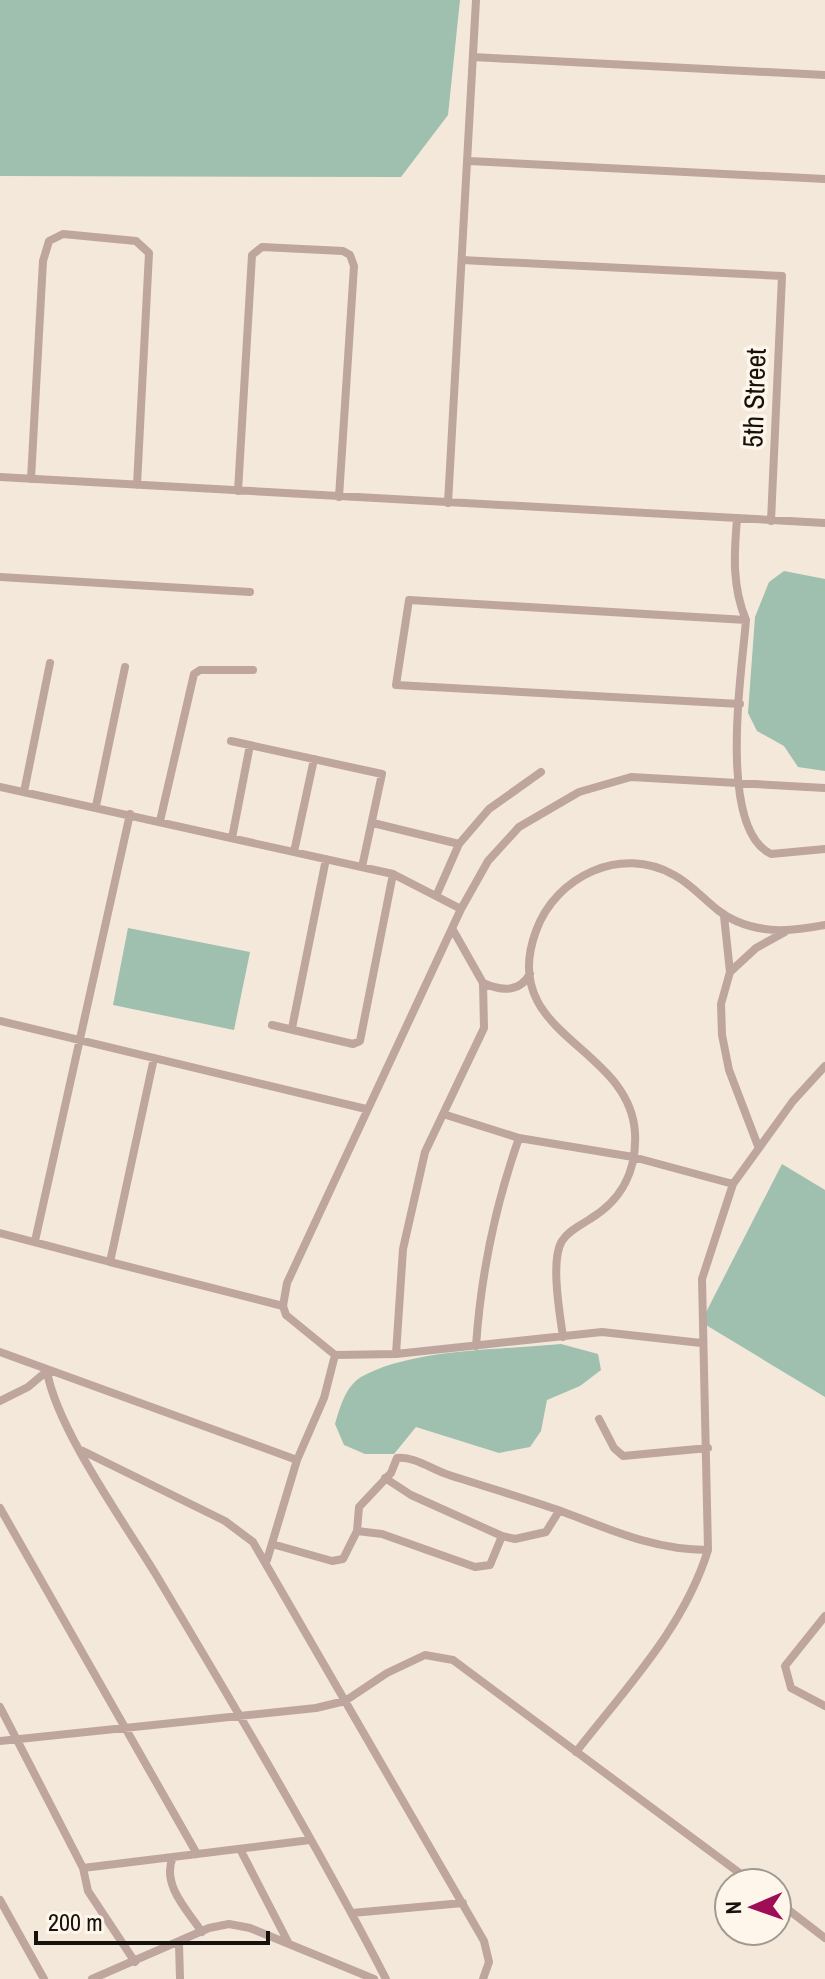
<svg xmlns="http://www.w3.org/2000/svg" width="825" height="1979" font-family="'Archivo Narrow',sans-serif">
<rect width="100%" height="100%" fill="#f3e8da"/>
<path fill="#9fc0ae" d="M0,0h460l-12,115 -47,62 -401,-1z
M784,571l41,8v192l-27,-4 -14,-21 -27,-15 -9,-18 7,-96 14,-35z
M128,928l122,24 -16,78 -121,-25z
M782,1164l43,26v207l-124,-75z
M561,1344l37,10 3,16 -21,16 -33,14 -6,31 -11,16 -31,6 -83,-26 -22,27h-29l-21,-9 -9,-21c5,-16 10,-37 26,-47 52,-29 141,-27 200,-33z"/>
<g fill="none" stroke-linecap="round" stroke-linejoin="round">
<path stroke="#bea59e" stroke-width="8" d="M473,57l352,18
M469,161l356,18
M462,260l320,16 -11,245
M0,477l825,46
M31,479l12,-218 6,-20 14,-7 73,7 13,12 -12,232
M238,491l14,-236 10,-8 81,4 7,4 4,11 -15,231
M448,503l28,-503
M737,519c-3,35 -5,68 9,101
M0,577l250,15
M740,704l-344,-19 13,-85 337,20c-4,51 -29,208 25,234l54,-5
M231,741l151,33 -20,93
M0,787l393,87 68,35
M24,792l26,-129
M96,806l29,-139
M160,821l34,-147 6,-4h53
M373,823l86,21 -22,50
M232,838l18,-93
M459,844l30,-35 52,-37
M294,852l20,-93
M724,916l6,56 -9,32 1,31 7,35 29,76
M730,972l26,-24 29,-16
M483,983c18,8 36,10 47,-9
M0,1021l366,88
M272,1025l81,19 7,-3 33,-167
M292,1028l34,-169
M443,1114l76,24c-24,68 -38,135 -43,208
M519,1138l114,19 100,27
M0,1233l110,29 44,-204
M35,1241l95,-427
M110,1262l173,44
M563,1337c-3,-22 -13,-77 -1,-96 6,-10 19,-16 28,-22 32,-19 47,-49 45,-86 -5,-88 -138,-97 -99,-202 20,-55 85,-86 138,-56 23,12 38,36 62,46 30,13 58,10 89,4
M701,1343l-99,-11 -206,22 -61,1 -49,-40 -3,-9 4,-23 174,-374 27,-48 31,-34 60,-35 52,-15 194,11
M0,1352l297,108
M396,1354l7,-105 22,-97 59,-124 -1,-45 -30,-53
M47,1371c9,56 76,150 108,202 80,134 160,268 231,406
M0,1401l28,-14 19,-16
M599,1419l15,29 9,8 85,-8
M83,1451l142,70 28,21 231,399 5,21 -6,17
M385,1478l26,17 91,41 13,3 31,-7 13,-21
M0,1508l197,346
M357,1531l25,3 93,33 15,-2 12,-29
M272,1544l60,17 11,-2 14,-28 2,-24 32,-34 6,-15c18,-2 35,12 52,17 37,12 75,23 112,36 50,19 93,39 147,39
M267,1560l30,-100 27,-62 11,-43
M825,1616l-40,50 6,22 34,18
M0,1707l83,161 5,23 47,71
M0,1741l316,-33 29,-7 42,-28 38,-18 28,5 300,223
M576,1752c49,-63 108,-124 132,-202l-6,-271 31,-95 60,-83 32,-35
M240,1849l48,93
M173,1857c-12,27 14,53 29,75
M83,1868l227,-28
M0,1900l44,79
M777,1901l48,37
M352,1913l111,-10
M179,1943l1,36
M92,1979l117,-51 20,-4 21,4 124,51"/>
</g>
<g text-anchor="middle" stroke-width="7" stroke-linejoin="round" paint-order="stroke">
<g font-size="28" fill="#15110c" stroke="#fef6ea">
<text transform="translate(754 398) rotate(-88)" y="10">5th Street</text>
</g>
</g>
<g transform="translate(753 1907) rotate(268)"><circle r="38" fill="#fef6ea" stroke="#a19a91" stroke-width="2"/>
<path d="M0-6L14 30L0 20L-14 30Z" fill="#9f0d56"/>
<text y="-12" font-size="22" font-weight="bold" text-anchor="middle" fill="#15110c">N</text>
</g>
<path d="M36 1931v12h232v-12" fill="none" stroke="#15110c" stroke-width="4"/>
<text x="48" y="1931" font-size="24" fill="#15110c" stroke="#fef6ea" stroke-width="6" paint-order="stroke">200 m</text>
</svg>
